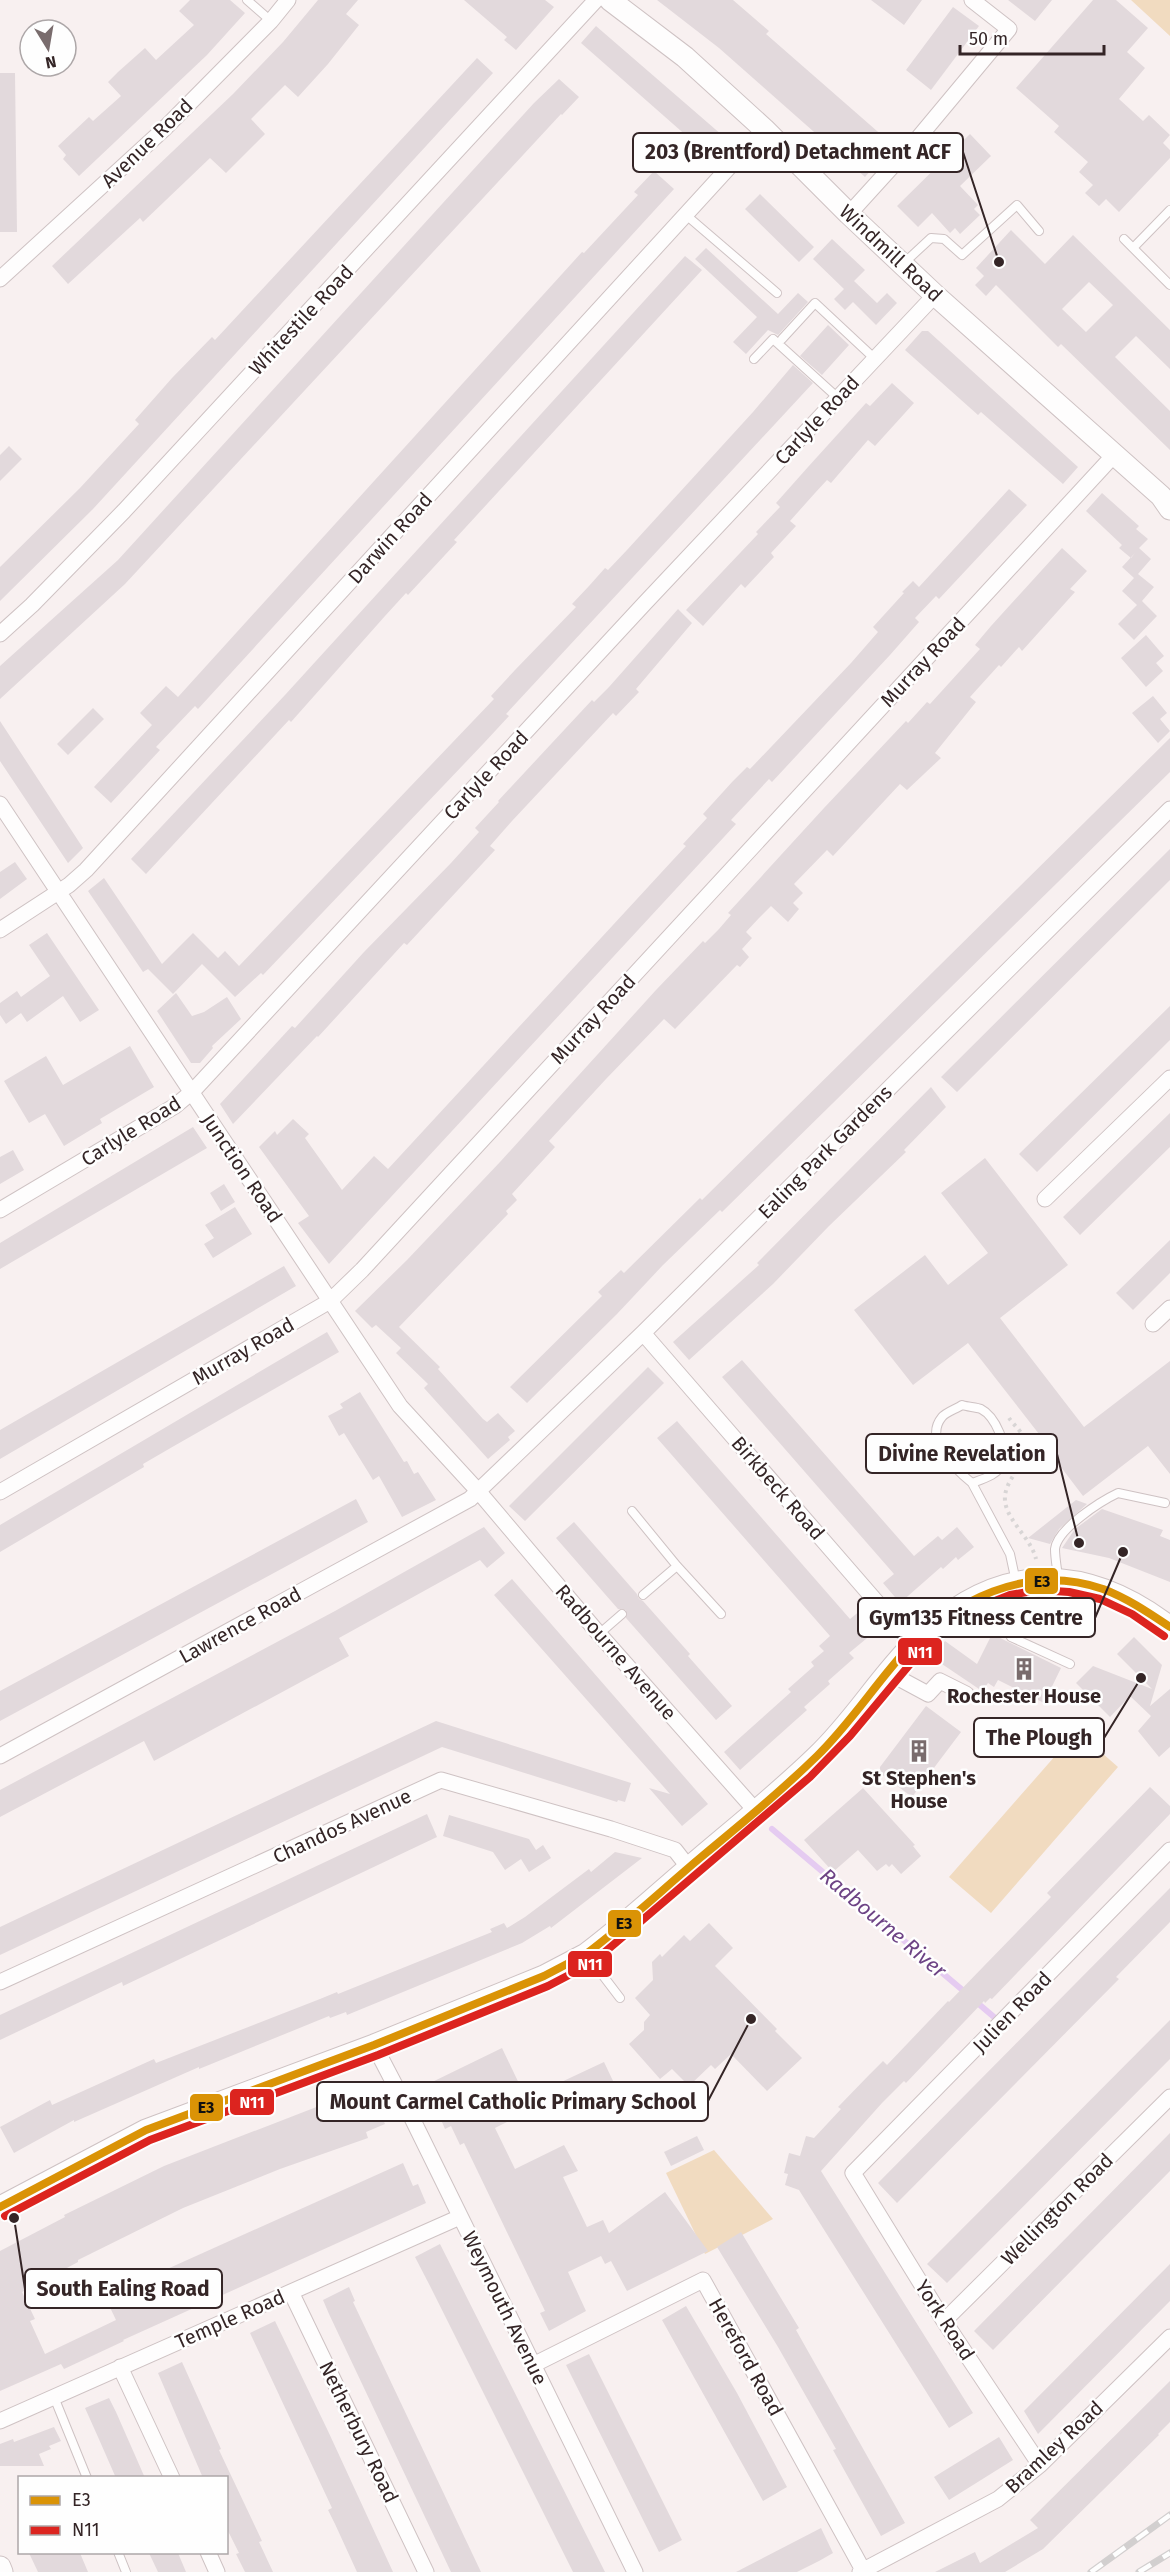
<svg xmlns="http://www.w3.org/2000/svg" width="1170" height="2572" font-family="'Fira Sans',sans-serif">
<rect width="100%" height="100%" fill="#f8f0f0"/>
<path fill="#f1dbc0" d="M1131,0h39v36z
M1077,1731l41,36 -127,146 -42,-36z
M714,2150l59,69 -68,35 -39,-81z"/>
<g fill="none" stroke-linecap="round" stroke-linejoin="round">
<path stroke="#e5cbf1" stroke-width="6" d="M772,1829l194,164
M974,2000l20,17"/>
</g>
<path fill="#e2d9dc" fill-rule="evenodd" d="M190,0h40l15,13 -38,42 -128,121 -16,-17 3,-4 -8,-9 31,-29 4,4 28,-25 -13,-14 10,-10 27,-24 11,12 38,-35 -15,-14z
M318,0h40l-12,14 13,11 -31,39 -30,33 -13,-12 -34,34 14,15 -39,39 -16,-15 -67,64 -3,-4 -72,66 -16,-18 181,-172 50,-52z
M464,0h81l9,7 -38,43 -12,-10 3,-3z
M657,0h76l36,31 -3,3 127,111 -28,32 -146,-129z
M871,0h51l-18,25z
M1008,0h44l-17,21z
M1093,0h23l32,28 -21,24 18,16 -26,31 24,22 6,-6 21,20 -7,8 7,7v8l-51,54 -13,-13 -7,7 -14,-13 8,-8 -14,-13 9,-10 -34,-30 5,-6 -43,-38z
M953,7l26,19 -48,64 -25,-20z
M596,26l134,116 -16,18 -133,-117z
M477,58l16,15 -400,436 -93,92v-34l80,-79 59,-64 -4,-4 37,-42 40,-41 3,3z
M0,73h15l2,159h-17z
M559,79l20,18 -17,18 -1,-1 -436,470 -125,115v-33l118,-106 416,-457z
M970,134l21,22 -31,30 18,19 -4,4 6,6 -20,19 -5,-6 -5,5 -18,-20 -14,14 -21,-21z
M654,171l20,18 -476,520 -3,-3 -39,41 4,3 -49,53 -17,-16 58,-62 -12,-12 26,-27 12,11 404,-445 2,1 54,-58 -4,-3z
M760,194l54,53 -15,15 -54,-53z
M1011,230l34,34 28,-29 97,95v39l-34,-33 -21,21 55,54v39l-109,-106 -3,3 -62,-62 -10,11 -11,-11 9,-9 -8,-8zM1089,282l24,23 -27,27 -24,-23z
M832,239l33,31 -11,11 23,22 10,-10 10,10 -21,22 -23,-23 -8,8 -11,-11 10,-10 -31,-30z
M706,248l72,66 20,-21 10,9 -30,33 -10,-5 -22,24 -13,-12 24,-25 -62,-58z
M685,256l17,14 -248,270 3,2 -49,53 -2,-2 -21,23 -94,106 -2,-2 -143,154 -15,-15 154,-164z
M828,325l21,20 -27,30 -22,-19z
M922,331h6l150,136 -15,17 -82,-72 -3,3 -73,-65z
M793,365l20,18 -307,331 3,2 -25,27 -221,232 -2,-2 -26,24 -33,-33 -29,30 -25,-25 -5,3 -55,-81 16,-13 58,86 31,-31 25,25 7,-7 14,15 255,-267 -3,-3 24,-26 61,-63 -4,-3 17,-18 16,-18 3,2 19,-20 126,-138z
M892,383l22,20 -39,43 -7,-6 -37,43 -4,-3 -12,13 -25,28 6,5 -25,27 3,4 -29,31 -4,-4 -38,42 -17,-16 72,-76 -2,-2 24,-25 -4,-4 32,-36 58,-64 4,3z
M9,446l13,13 -22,22v-26z
M1009,489l18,16 -88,94 -3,-3 -21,22 4,4 -29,33 -118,127 -3,-3 -23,25 -15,16 5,4 -36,39 -371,401 -31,-41 11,-7 -50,-69 16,-16 2,4 16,-16 16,15 -4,4 37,52 32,-34 14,13 284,-308 14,-15 -3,-2 24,-26 -4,-4 30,-33 14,-14 3,2 101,-106 27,-31 -5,-5 31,-34 -2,-1 11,-11 6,6z
M1102,493l37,33 -3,3 12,10 -9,9 12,11 -13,15 16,13 -12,14 15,15 -23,24 -16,-16 19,-19 -15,-14 12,-13 -12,-11 13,-14 -4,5 -12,-10 3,-3 -36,-34z
M1062,548l25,23 -17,18 5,3 -53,59 -3,-4 -18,20 -2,-2 -29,32 6,5 -41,51 6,5 -34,32 -7,-6 -67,72 -6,-6 -33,34 9,9 -10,10 6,6 -11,13 -17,-16 -12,12 -13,14 6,6 -10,11 7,8 -9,10 -3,-2 -62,64 -11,-10 -58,60 -57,62 6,6 -43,47 5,6 -11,11 2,3 -109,113 41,40 -2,2 45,50 4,3 11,-9 17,18 -7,6 2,3 -22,19 -64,-71 4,-4 -32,-31 5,-5 -25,-23 -4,3 -17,-17 52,-51 93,-98 156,-172 47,-49 2,2 14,-14 12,-14 -3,-2 96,-105 82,-87 2,2 19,-21 3,2 50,-55 -5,-4 16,-19z
M678,609l14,14 -56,66 3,3 -23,24 -3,-3 -101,108 -22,25 5,4 -88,95 -3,-2 -86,94 -1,-1 -84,88 -13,-20 72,-78 3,2 69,-76 87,-89 28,-31 -4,-4 24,-26 -1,-1 94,-101 2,2 15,-15z
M1146,635l18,21 -8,7 7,8 -17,16 -25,-29z
M1153,696l14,17 -7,6 10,12 -12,12 -26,-30z
M93,708l11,11 -36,36 -11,-11z
M0,721l83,127 -15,15 -68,-102z
M1170,738v34l-448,440 -2,-2 -57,55 -46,49 -90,89 -17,-16 92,-91 -4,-4 23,-22 3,3 76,-75 2,2z
M1170,849v31l-213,212 -16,-15z
M15,862l12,17 -27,20v-27z
M47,933l52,77 -19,12 -17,-26 -36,26 -6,-9 -15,11 -6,-9v-12l17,-12 4,6 29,-21 -21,-31z
M176,993l16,23 12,-4 23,-15 14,22 -29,27 1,2 -13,15h-9l-34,-52z
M1170,1006v34l-133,132 -18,-18z
M130,1046l24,41 -54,32 2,4 -38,23 -19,-32 -16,9 -25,-42 42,-25 17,29z
M931,1087l15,20 -42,43 2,2 -77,74 -56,58 -84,76 -16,-18 86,-77 -2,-2z
M1170,1113v34l-90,88 -17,-18z
M193,1127l14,21 -207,121v-26z
M13,1150l11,20 -24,14v-27z
M985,1158l83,107 -68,53 84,109 86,-66v113l-22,-28 -65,50 -32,-42 2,-2 -85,-109 -55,42 -59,-75 71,-55 23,30 40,-32 -47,-60z
M224,1184l11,18 -14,9 -11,-18z
M235,1207l17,27 -39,24 -9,-14 10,-6 -9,-13z
M1170,1240v33l-37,37 -17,-17z
M284,1266l12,20 -296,173v-29z
M327,1332l12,20 -165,94 -31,18 1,3 -144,85v-27z
M742,1360l172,196 24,-20 4,4 15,-13 17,20 -16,13 -2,-3 -13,12 -2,-2 -41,36 -17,-20 11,-9 -172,-197z
M648,1367l16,16 -139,138 -16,-15z
M360,1392l44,70 3,-1 7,13 4,-2 18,28 -34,17 -23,-41 -6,4 -29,-47 -5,3 -11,-20 15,-8 -3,-4z
M677,1421l173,198 11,-9 17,19 -29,24 5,5 -26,23 2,3 -26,23 3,3 -67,60 -16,-18 67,-60 -3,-3 26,-23 -3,-4 13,-11 -5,-5 11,-10 -173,-198z
M356,1499l12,23 -368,199v-30z
M1076,1500l11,4 -28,25 -9,15 -22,-6z
M1102,1509l61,21 -3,6 10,4v42l-61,-24 -47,-10 13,-19z
M574,1522l63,72 2,5 4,2 47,53 -2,2 44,50 -16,14 -90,-102v-8l-8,-1 -62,-71z
M484,1527l21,26 -18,15 -7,-8 -141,78 10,18 -195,105 -10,-20 -144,76v-27l335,-179z
M512,1579l196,225 -26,22 -33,-38 21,6 -176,-199z
M992,1634l69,34 -17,35 -46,-23 -4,7 -6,-4 -6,8 -49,-33 12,-17 32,23z
M1134,1637l28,28 -12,41 20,-17v58l-11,10 -21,-26 13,-15 -21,-20 -20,21 -34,-34 17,-17 59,23 -35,-35z
M926,1706l35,26 -49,65 -32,-24v-6z
M436,1721l195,62 -6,19 -7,-2 -1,2 -175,-55 -442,208v-28z
M1150,1787l20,19v8l-178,185 -2,-1 -5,5 -1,-2 -78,82 -2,-2 -22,22 -61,68 152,242 -24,15 -150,-238 -14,-5 3,-11 -4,-1 5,-20 11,3 6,-20 8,2 27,-29 -3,-2 32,-33 13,-13 4,4 61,-64 1,1 102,-105 -4,-4z
M863,1788l52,57 -2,1 8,10 -20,18 -9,-10 -3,3 -3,-3 -9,7 -19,-21 -25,22 -29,-32z
M427,1814l10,23 -314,149 -1,-4 -122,58v-25z
M449,1815l80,24 7,11 7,-5 8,13 -22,14 -8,-13 -16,11 -12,-18 -50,-16z
M615,1852l27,6 -91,70 -1,-2 -28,17 -175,72 -1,-3 -16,6 -1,-2 -130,53v-2l-125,55v-2l-60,33 -14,-26 50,-27 2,5 102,-46 2,4 164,-64 17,-7 1,2 154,-62 -2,-3 14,-6 3,5 18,-11 64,-48 2,3z
M1170,1888v34l-54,55 3,2 -222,224 -19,-20z
M709,1923l24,25 -18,18 62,63 -2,2 27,27 -35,33 -36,-37 -16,15 -4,-4 -22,21 -17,-17 -12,10 -31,-35 15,-14v-8l6,-7 -15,-17 18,-18 -1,-18 8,-8 2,3 22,-22 6,6z
M1170,2020v39l-223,224 -20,-19z
M502,2048l23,48 7,-4 7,14 -44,22 20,41 49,-24 14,26 -15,6 24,50 16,-7 6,13 56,-41 43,59 -81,40 -16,-30 -6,3 -4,-8 -33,16 18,39 -37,20 -9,-18 5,-2 -81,-168 -4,2 -9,-19 -6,3 -19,-44z
M604,2062l10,21 -47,22 -10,-21z
M368,2087l17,37 -19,8 2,6 -88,31 -97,39 -105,52v2l-56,30 13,27 -5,2 15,33 71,-34 -11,-23 298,-134 10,23 5,-2 8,19 -303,137 1,1 -60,28 -3,-5 -61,27v-140l65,-34 -1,-2 100,-49z
M1170,2133v38l-177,179 -19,-19z
M697,2136l7,14 -33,16 -7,-14z
M741,2232l58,96 -3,2 109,193 -24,13 -48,-86 3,-1 -58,-102 -61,-100z
M440,2244l97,193 68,135h-32l-143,-286 -15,-29z
M1170,2264v37l-132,133 -14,-23z
M349,2287l6,14 -2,1 128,270h-30l-122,-258 -6,-14z
M686,2306l51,87 50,94 -24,14 -101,-181z
M275,2321l53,110 65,141h-36l-22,-48 -7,-14 4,-2 -82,-175z
M589,2354l93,186 -23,12 -93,-187z
M182,2362l39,87 -2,1 43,91 -3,1 14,30h-28l-9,-18 3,-1 -13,-26v-49h-23l-45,-105z
M1170,2381v41l-12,12 1,1 -116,114 -38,23h-70l40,-20 5,11 58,-35 -8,-8z
M109,2398l7,14 29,66h-29l-18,-41 -13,-29z
M54,2427l7,14 -12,5 2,3 -12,5 5,12h-44v-22l13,-5 1,3z
M999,2437l14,23 -64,40 -15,-23z
M821,2528l12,25 -14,8 -22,11h-61z
M29,2553h51l8,19h-50z
M149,2553h29l8,19h-28z"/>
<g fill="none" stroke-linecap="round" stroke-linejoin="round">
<g stroke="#cec2c3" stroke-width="10">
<path id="service" d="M247,0l24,21
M686,215l91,78
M1124,239l46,46
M1133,248l37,-38
M904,263l27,-25 13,1 18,16 55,-50 22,26
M782,339l33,-36 60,56
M754,359l19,-20 65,59
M962,1405c6,2 14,2 19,4 14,7 28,38 22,54 -5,12 -20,16 -31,20 -17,-14 -49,-43 -30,-66 4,-5 14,-8 20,-12z
M972,1483l38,71 6,28
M632,1511l45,55 44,48
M1058,1577c-1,-9 -3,-19 -3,-28 2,-20 46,-48 63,-56l47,10
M995,1593l8,30 8,14 59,27
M643,1595l34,-29
M599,1634l23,-20
M588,1956l32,42
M54,2397l33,81
M118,2552l8,20"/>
</g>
<g stroke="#cec2c3" stroke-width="17">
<path id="minor" d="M849,214l70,-77 90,-108 -37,-29
M0,279l164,-150 107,-108 17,-21
M0,634l32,-29 92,-94 472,-511
M0,804l400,602 79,86 120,142 156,176
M0,930l69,-45 17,-15 678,-741
M1045,1199l125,-121
M0,1210l175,-104 17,-14 452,-488 291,-309
M1153,1324l17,-16
M643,1333l270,311
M0,1492l330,-191 32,-31 752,-815
M889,1673l39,21 12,-13 26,13
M0,1756l470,-257 173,-166 527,-524
M0,1982l441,-202 170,49 64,21 14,18
M374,2045l34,65 227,462
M291,2292l135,280
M944,2321l226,-224
M533,2365l170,-85 160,290
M120,2367l52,111
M0,2421l460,-204
M1040,2465l-96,-144 -91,-148 317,-323
M208,2552l9,20
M860,2572l138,-73 42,-34 130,-128"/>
</g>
<g stroke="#cec2c3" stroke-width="23">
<path id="secondary" d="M610,0l75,57 79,72 85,85 86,81 226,201 9,13
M0,2207l146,-77 228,-85 170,-69 42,-22c40,-30 76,-64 114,-96 39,-33 80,-66 117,-102 36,-34 62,-78 97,-113 80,-80 167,-84 256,-16
M0,2567l2,5"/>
</g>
<path stroke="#d8d5d5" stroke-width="4" stroke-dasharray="3 4.5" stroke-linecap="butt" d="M1009,1418c4,6 14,15 16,22 7,23 -22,37 -20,61 2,20 26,37 31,58"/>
<use href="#service" stroke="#fefdfd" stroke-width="8"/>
<use href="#minor" stroke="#fefdfd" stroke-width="15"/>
<use href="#secondary" stroke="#fefdfd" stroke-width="21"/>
<g stroke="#d2cfcf" stroke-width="7">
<path id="rail" d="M1091,2572l79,-57
M1139,2572l31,-19"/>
</g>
<use href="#rail" stroke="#fefefe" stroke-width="4.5" stroke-dasharray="14" stroke-linecap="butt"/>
<g stroke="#fefefe" stroke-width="12">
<path id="bus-1" d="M0,2207l146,-77 228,-85 170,-69 42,-22c40,-30 76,-64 114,-96 40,-33 80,-66 117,-102 31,-30 55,-67 84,-100 53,-57 125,-93 202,-67 24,9 46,24 67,38"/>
</g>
<g stroke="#fefefe" stroke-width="12">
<path id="bus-2" d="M5,2216l145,-76 228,-85 170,-69 44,-23 218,-186 40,-41 71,-85 30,-26 29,-18 30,-12 29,-5 30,2 31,7 32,15 32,22"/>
</g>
<use href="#bus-1" stroke="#da9306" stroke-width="8"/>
<use href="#bus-2" stroke="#dc241f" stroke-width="8"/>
</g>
<defs>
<g id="building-bare" transform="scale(1.8)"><path d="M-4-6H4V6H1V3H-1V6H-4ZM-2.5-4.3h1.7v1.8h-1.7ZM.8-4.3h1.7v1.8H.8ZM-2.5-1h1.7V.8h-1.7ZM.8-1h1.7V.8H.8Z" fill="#796c6d" stroke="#fefefe" stroke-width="2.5" paint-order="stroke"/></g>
</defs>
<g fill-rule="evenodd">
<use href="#building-bare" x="1024" y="1669"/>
<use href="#building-bare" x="919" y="1751"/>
</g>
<g text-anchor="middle" stroke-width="5" stroke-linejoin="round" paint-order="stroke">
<g font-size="20" fill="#342526" stroke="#fefefe">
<text transform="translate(147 143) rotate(-44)" y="7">Avenue Road</text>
<text transform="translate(891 253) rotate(43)" y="7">Windmill Road</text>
<text transform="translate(301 320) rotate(-47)" y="7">Whitestile Road</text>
<text transform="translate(817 420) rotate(-47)" y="7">Carlyle Road</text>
<text transform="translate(390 538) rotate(-48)" y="7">Darwin Road</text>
<text transform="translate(923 662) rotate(-47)" y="7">Murray Road</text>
<text transform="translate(486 775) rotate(-47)" y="7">Carlyle Road</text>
<text transform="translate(593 1019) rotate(-47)" y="7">Murray Road</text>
<text transform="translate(131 1131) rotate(-32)" y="7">Carlyle Road</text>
<text transform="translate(825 1152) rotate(-45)" y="7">Ealing Park Gardens</text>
<text transform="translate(242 1168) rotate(56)" y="7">Junction Road</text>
<text transform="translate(243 1351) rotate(-30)" y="7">Murray Road</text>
<text transform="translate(778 1488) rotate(49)" y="7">Birkbeck Road</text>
<text transform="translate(240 1625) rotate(-29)" y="7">Lawrence Road</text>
<text transform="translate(616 1652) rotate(49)" y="7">Radbourne Avenue</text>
<text transform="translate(342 1826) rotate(-25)" y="7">Chandos Avenue</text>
<text transform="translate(1012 2012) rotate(-46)" y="7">Julien Road</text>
<text transform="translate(1057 2209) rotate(-45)" y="7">Wellington Road</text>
<text transform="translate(505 2308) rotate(64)" y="7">Weymouth Avenue</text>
<text transform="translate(230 2319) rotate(-24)" y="7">Temple Road</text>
<text transform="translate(945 2320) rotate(57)" y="7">York Road</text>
<text transform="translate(746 2357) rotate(61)" y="7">Hereford Road</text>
<text transform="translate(359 2432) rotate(64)" y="7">Netherbury Road</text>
<text transform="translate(1054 2447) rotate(-43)" y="7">Bramley Road</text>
</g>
<g font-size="20" font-weight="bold" fill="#342526" stroke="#fefefe">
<text x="1024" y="1703">Rochester House</text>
<text x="919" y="1785">St Stephen's<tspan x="919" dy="23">House</tspan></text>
</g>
<g font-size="21" font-style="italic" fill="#6d4385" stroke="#fefefe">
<text transform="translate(883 1923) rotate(40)" y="7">Radbourne River</text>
</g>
</g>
<path fill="none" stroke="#342526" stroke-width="2" d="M999 262L963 152M1079 1543L1057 1454M1123 1552L1095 1618M1141 1678L1104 1738M751 2019L708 2101M14 2218L25 2289"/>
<g fill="#342526" stroke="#fefefe" stroke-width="2">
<circle cx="999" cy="262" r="6"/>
<circle cx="1079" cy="1543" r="6"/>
<circle cx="1123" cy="1552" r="6"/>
<circle cx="1141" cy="1678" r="6"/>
<circle cx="751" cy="2019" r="6"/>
<circle cx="14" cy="2218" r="6"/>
</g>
<g fill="#fefefe" stroke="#342526" stroke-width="2">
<rect x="633" y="133" width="330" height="39" rx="6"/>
<rect x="866" y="1434" width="191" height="39" rx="6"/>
<rect x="858" y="1598" width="237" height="39" rx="6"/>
<rect x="974" y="1718" width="130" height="39" rx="6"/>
<rect x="317" y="2082" width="391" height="39" rx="6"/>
<rect x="25" y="2269" width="197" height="39" rx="6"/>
</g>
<g font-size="21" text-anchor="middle" font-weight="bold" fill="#342526">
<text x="798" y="159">203 (Brentford) Detachment ACF</text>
<text x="962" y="1461">Divine Revelation</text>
<text x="976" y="1625">Gym135 Fitness Centre</text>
<text x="1039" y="1745">The Plough</text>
<text x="513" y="2109">Mount Carmel Catholic Primary School</text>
<text x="123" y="2296">South Ealing Road</text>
</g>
<g stroke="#fefefe" stroke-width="2">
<rect x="1024" y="1567" width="35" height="28" rx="6" fill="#da9306"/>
<rect x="897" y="1637" width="46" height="29" rx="6" fill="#dc241f"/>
<rect x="607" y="1909" width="35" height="29" rx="6" fill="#da9306"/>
<rect x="567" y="1950" width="46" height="28" rx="6" fill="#dc241f"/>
<rect x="229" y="2088" width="46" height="28" rx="6" fill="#dc241f"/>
<rect x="189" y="2093" width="35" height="29" rx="6" fill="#da9306"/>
</g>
<g font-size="16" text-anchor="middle" font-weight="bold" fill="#fff">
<text x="920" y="1658">N11</text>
<text x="590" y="1970">N11</text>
<text x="252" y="2108">N11</text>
</g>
<g font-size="16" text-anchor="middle" font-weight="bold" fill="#111">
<text x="1042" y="1587">E3</text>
<text x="624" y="1929">E3</text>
<text x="206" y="2113">E3</text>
</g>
<rect x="18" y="2476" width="210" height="78" fill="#fefefe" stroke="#ada7a8" stroke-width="1.5"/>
<rect x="30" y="2496" width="30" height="9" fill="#da9306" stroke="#ada7a8" stroke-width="1.5"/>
<text x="72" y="2506" font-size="18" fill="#342526">E3</text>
<rect x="30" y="2526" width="30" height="9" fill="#dc241f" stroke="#ada7a8" stroke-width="1.5"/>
<text x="72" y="2536" font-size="18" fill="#342526">N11</text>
<g transform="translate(48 48) rotate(169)"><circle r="28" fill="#fefefe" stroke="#ada7a8" stroke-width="1.5"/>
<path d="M0-4.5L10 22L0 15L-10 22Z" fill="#796c6d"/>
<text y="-9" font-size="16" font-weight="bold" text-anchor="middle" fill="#342526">N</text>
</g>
<path d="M960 45v9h144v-9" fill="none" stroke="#342526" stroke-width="3"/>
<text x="969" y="45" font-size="18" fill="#342526" stroke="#fefefe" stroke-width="4.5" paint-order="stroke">50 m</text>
</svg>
